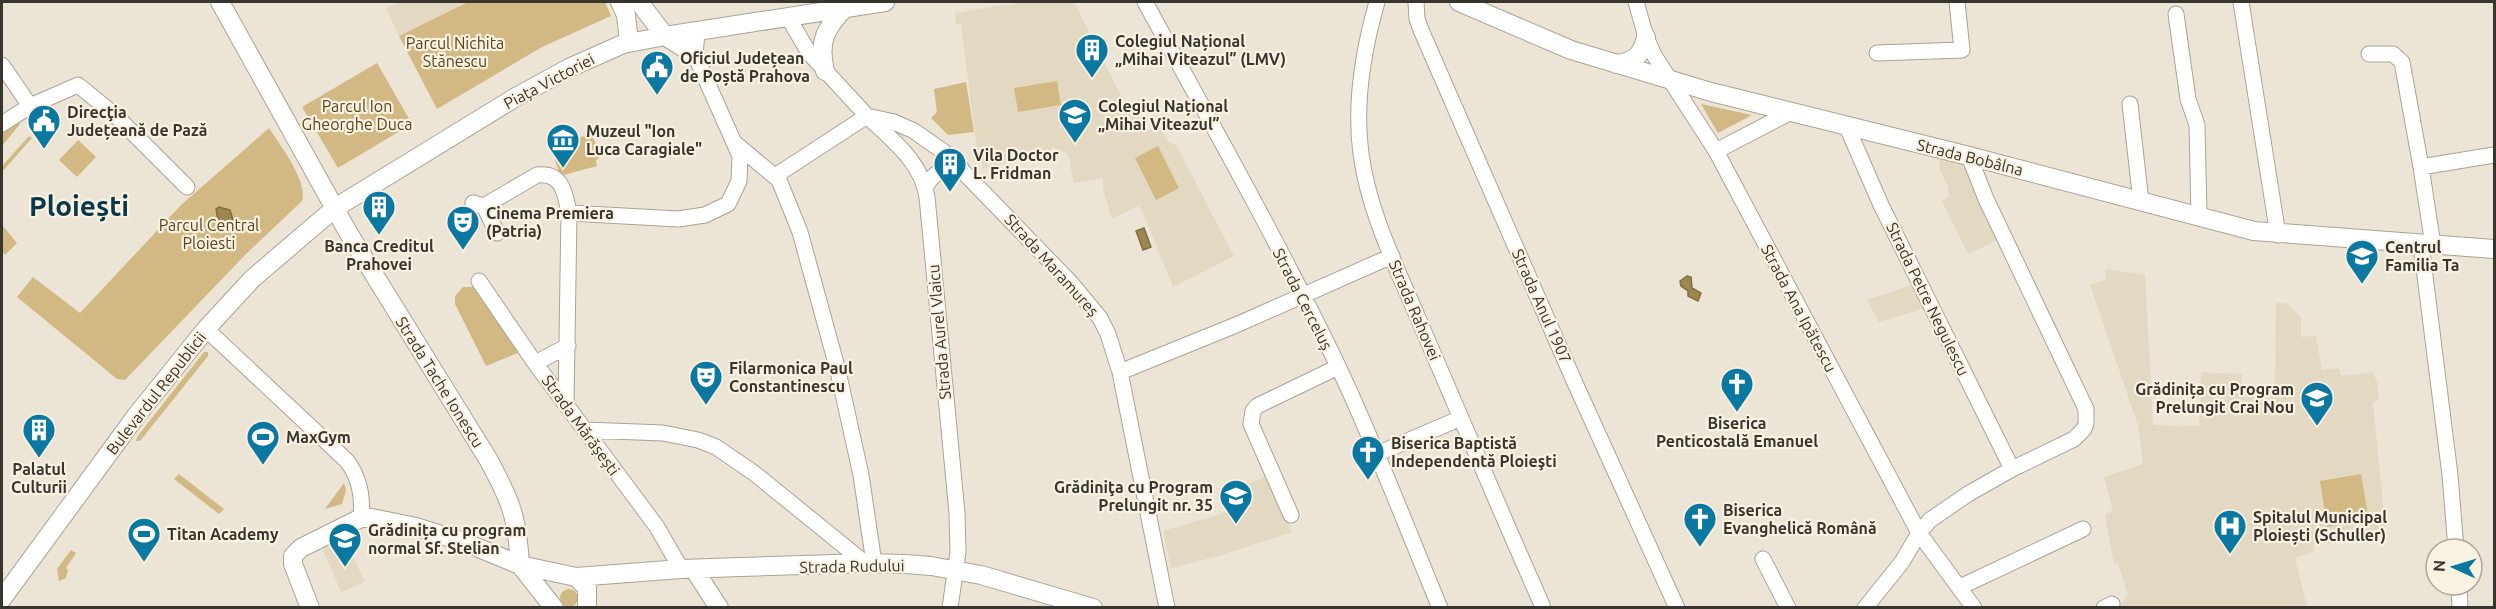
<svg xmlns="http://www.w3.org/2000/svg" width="2496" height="609" font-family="Ubuntu,sans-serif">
<rect width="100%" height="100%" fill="#ece4d4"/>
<path fill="#e3d8c1" d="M399,2h69l-69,34 -13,-28z
M1025,2h49l52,104 9,-2 9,27 16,-4 8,15 8,3 58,111 -61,31 -33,-82 -28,14 -9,-30v-11l-29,5 -6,-29 -16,-7 -3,8 -10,-1 -56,15 -7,-27 -15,-118h-5l-1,-11z
M1941,158l24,7 33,75 -30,14 -26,-53 7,-4 -1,-11 -9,-19z
M2105,269l40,6 8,150 46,1 2,-54 41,2v11h33l1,-82h10l15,14v20l15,-1 6,34 17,-2 2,8 31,-4 5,9 2,19 -6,2 13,133 -73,10 1,7 -19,6 12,49h-195l9,-3 7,-9 -10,-32 -4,1 -9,-50 8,-3 -9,-34 39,-13 -5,-39 -48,-140 16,-5z
M1915,284l10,24 -46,14 -12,-22z
M1269,475l23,57 -70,23 -51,13 -8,-37 68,-20 -6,-17z
M344,538l21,44 -24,10 -19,-45z"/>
<path fill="#d2b984" d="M468,2h137l6,14 -69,31 -105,62 -38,-73z
M377,63l35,61 -74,44 -36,-61z
M1057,81l4,24 -43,7 -4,-24z
M966,82l8,50 -26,3 -17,-17 6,-6 -3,-23z
M1701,104l51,11 -34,18z
M17,122l3,2 -18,22v-14z
M269,128c11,17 39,53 33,73l-56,53 -121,126 -8,-1 -100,-82 16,-20 47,36 101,-108z
M591,133l10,24 -5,3 1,6 -37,10 -8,-26z
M29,136l3,2 -30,34v-6z
M78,140l18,17 -19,20 -18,-17z
M1158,146l21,42 -23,12 -21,-42z
M2,225l15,18 -12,12 -3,-4z
M463,287h11l44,66 -32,13 -31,-62v-8z
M204,352h4v4l-68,85h-4l1,-4z
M179,474l45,35 -5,5 -45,-35z
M2361,474l8,46 -42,7 -7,-46z
M344,483l2,7 -4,14 -17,5z
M71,550l5,3 -10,15 2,2 -2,8 -7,3 -2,-12z
M560 598a9 9 0 1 1 18 0a9 9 0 1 1-18 0Z"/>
<path fill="#9e864f" stroke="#7f6e45" stroke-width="1.5" d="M219,207l11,3 3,10 -1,3 -14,-3 -2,-11z
M1144,228l7,19 -8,3 -7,-19z
M1687,276l4,1 1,11 9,5 -3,8 -10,-5v-5l-7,-5 -1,-5z"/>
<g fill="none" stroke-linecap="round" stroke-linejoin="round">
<g stroke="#aba394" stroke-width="17">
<path id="minor" d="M1145,2c65,119 133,239 192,362 38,80 69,162 103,244
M1377,2c-14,49 -23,101 -16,152 8,60 37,116 60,171 40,94 80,187 121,280
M1416,2l1,17 4,11 154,353 102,225
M1636,2l10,35 8,18 62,96 203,382 55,75
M2241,2l37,233
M2176,14l12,85 9,26 2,92
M788,17l21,36 58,63 27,6 20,9 30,21 127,131 29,35 8,16 12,38 47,236
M1877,53l85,-3 -5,-48
M2369,54h24l9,8 19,105 12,78
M2,65l28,41
M2130,104l11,98
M2,124l28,-18 48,-21 38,31 71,71
M1847,127l34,78 131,264
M736,144l43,36 21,52 37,135 24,108 13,88
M1716,151l73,-38
M2421,167l73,-12
M775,176l92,-60c24,23 55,46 60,81l30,316 1,39 -8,56
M925,188c8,-16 19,-21 36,-20
M473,203l11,3 53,-31c25,-3 28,17 32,38l-3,191
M484,206l13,27
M569,213l109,6 27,-4 23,-11 11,-23 1,-25 -45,-101 2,-23
M2421,244l29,231 6,74
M479,281l56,82 122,164 24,42
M206,329l141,132c13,17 16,36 14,57
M535,363l33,-17
M1120,372l116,-47 156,-69
M585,430l78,3 35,7 18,7 38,26 111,90
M1377,454l84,-36
M1291,515l-40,-91 2,-13 4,-5 81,-39
M1763,559l25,49
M2459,585l1,23
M1960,587l123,-58
M1865,608l37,-46 17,-29 11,-13 38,-26 44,-25 62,-30 10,-10 2,-6v-14l-100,-210 -17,-43
M2104,608l8,-4"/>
</g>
<g stroke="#aba394" stroke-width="20">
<path id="major" d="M220,2l129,232 139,225c23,42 29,57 32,106
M620,2l6,13 3,27
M639,2l26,34 30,19
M1459,2l112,48 140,42 258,64 285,75 240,18
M1616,64c19,-2 26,-9 30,-27
M825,71c-7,-29 0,-43 21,-64
M520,565l34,43
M694,569l25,39
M576,577l105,-8 184,-6 40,1 26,2 50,9 112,33
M2,599l134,-183 70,-87 46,-50 83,-71 181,-111 53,-29 54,-24 42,-8 220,-34
M310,608l-17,-44v-8l8,-8 60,-30h11l44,9 48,15 56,23 56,12 11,11v20"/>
</g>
<use href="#minor" stroke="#fff" stroke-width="15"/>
<use href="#major" stroke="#fff" stroke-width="18"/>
</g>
<defs>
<g id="building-pin" transform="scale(1.725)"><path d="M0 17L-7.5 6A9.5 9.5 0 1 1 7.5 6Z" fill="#0b78a2" stroke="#f9f2e1"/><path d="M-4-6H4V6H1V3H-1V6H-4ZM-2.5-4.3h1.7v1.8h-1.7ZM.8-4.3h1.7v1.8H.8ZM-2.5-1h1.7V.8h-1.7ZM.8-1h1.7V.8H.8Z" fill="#fff"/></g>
<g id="civic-pin" transform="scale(1.725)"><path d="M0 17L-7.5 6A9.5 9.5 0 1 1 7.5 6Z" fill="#0b78a2" stroke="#f9f2e1"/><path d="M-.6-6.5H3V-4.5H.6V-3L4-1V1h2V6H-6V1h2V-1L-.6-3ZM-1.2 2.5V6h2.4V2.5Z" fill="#fff"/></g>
<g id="school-pin" transform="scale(1.725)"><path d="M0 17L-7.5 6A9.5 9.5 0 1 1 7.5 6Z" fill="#0b78a2" stroke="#f9f2e1"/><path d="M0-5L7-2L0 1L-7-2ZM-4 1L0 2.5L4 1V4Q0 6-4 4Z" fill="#fff"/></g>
<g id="museum-pin" transform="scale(1.725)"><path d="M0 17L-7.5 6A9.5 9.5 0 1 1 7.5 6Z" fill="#0b78a2" stroke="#f9f2e1"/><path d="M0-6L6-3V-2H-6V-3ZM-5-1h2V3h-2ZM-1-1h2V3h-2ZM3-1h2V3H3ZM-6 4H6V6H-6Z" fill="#fff"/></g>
<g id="theatre-pin" transform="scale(1.725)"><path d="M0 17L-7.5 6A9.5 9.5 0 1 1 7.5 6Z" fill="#0b78a2" stroke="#f9f2e1"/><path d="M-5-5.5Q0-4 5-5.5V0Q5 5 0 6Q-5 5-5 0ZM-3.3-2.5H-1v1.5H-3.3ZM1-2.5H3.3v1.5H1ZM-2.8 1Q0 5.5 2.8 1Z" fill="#fff"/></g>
<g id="church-pin" transform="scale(1.725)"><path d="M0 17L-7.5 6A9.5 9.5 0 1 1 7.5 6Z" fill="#0b78a2" stroke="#f9f2e1"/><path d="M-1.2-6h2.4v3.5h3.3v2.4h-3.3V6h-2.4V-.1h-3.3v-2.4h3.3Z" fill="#fff"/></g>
<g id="stadium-pin" transform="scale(1.725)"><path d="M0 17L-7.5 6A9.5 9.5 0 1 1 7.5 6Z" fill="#0b78a2" stroke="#f9f2e1"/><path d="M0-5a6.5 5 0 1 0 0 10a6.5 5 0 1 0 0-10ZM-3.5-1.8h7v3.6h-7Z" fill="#fff"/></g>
<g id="hospital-pin" transform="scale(1.725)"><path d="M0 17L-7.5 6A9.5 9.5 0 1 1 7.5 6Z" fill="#0b78a2" stroke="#f9f2e1"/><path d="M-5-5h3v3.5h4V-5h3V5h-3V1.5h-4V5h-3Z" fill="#fff"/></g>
</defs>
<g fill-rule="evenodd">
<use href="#building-pin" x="1092" y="50"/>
<use href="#civic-pin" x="657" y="67"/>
<use href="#school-pin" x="1075" y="115"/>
<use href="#civic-pin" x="44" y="121"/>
<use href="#museum-pin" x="563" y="140"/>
<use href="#building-pin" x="950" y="164"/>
<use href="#building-pin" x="379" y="207"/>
<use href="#theatre-pin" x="463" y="222"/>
<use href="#school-pin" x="2362" y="256"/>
<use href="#theatre-pin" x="706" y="377"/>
<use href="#church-pin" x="1737" y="384"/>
<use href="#school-pin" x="2317" y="398"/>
<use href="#building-pin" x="39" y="430"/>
<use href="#stadium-pin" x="263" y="437"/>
<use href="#church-pin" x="1368" y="452"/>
<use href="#school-pin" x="1236" y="496"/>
<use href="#church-pin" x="1700" y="519"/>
<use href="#hospital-pin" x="2230" y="526"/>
<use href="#stadium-pin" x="144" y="534"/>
<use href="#school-pin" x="345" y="539"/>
</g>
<g text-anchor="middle" stroke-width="4.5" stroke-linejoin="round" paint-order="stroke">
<g font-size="16" font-weight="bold" fill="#38352f" stroke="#f9f2e1" text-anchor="start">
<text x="1115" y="47">Colegiul Național<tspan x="1115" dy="18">„Mihai Viteazul” (LMV)</tspan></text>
<text x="680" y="64">Oficiul Județean<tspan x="680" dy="18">de Poștă Prahova</tspan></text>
<text x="1098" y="112">Colegiul Național<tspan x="1098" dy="18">„Mihai Viteazul”</tspan></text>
<text x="67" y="118">Direcţia<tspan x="67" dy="18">Județeană de Pază</tspan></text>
<text x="586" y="137">Muzeul "Ion<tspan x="586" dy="18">Luca Caragiale"</tspan></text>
<text x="973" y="161">Vila Doctor<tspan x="973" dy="18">L. Fridman</tspan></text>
<text x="486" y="219">Cinema Premiera<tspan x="486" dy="18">(Patria)</tspan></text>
<text x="379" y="252" text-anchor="middle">Banca Creditul<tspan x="379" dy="18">Prahovei</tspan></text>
<text x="2385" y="253">Centrul<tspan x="2385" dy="18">Familia Ta</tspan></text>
<text x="729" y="374">Filarmonica Paul<tspan x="729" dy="18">Constantinescu</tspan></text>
<text x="2294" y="395" text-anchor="end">Grădinița cu Program<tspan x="2294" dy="18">Prelungit Crai Nou</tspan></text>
<text x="1737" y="429" text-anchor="middle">Biserica<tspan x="1737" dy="18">Penticostală Emanuel</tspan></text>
<text x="286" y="443">MaxGym</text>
<text x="1391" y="449">Biserica Baptistă<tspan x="1391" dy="18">Independentă Ploieşti</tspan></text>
<text x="39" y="475" text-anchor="middle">Palatul<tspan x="39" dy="18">Culturii</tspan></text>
<text x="1213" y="493" text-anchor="end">Grădiniţa cu Program<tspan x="1213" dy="18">Prelungit nr. 35</tspan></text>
<text x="1723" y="516">Biserica<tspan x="1723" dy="18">Evanghelică Română</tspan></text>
<text x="2253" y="523">Spitalul Municipal<tspan x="2253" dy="18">Ploiești (Schuller)</tspan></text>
<text x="368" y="536">Grădinița cu program<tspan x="368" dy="18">normal Sf. Stelian</tspan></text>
<text x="167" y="540">Titan Academy</text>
</g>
<g font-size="16" fill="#58451a" stroke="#f9f2e1">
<text x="455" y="49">Parcul Nichita<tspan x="455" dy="18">Stănescu</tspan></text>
<text x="357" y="112">Parcul Ion<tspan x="357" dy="18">Gheorghe Duca</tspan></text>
<text x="209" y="231">Parcul Central<tspan x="209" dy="18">Ploiesti</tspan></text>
</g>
<g font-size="16" fill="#38352f" stroke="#f9f2e1">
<text transform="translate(549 81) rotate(-28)" y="6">Piața Victoriei</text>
<text transform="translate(1970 157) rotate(14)" y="6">Strada Bobâlna</text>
<text transform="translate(1052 265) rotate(48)" y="6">Strada Maramureș</text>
<text transform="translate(1303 299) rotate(63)" y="6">Strada Cerceluș</text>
<text transform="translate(1928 299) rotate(64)" y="6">Strada Petre Negulescu</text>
<text transform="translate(1542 306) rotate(66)" y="6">Strada Anul 1907</text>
<text transform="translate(1799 308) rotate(62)" y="6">Strada Ana Ipătescu</text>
<text transform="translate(1415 310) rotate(67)" y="6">Strada Rahovei</text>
<text transform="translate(939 332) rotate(-95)" y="6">Strada Aurel Vlaicu</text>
<text transform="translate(440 382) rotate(58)" y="6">Strada Tache Ionescu</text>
<text transform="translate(156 393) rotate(-52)" y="6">Bulevardul Republicii</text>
<text transform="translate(581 425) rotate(54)" y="6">Strada Mărășești</text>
<text transform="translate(852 566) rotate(-1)" y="6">Strada Rudului</text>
</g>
<g font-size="28" font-weight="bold" fill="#07374b" stroke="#f9f2e1">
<text x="79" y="216">Ploiești</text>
</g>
</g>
<rect width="2496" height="609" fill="none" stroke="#38352f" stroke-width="6"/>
<g transform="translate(2454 567) rotate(274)"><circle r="28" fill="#f9f2e1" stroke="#aca69a" stroke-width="1.5"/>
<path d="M0-4.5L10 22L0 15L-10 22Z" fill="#0b78a2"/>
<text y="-9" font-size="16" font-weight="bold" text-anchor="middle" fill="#38352f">N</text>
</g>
</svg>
